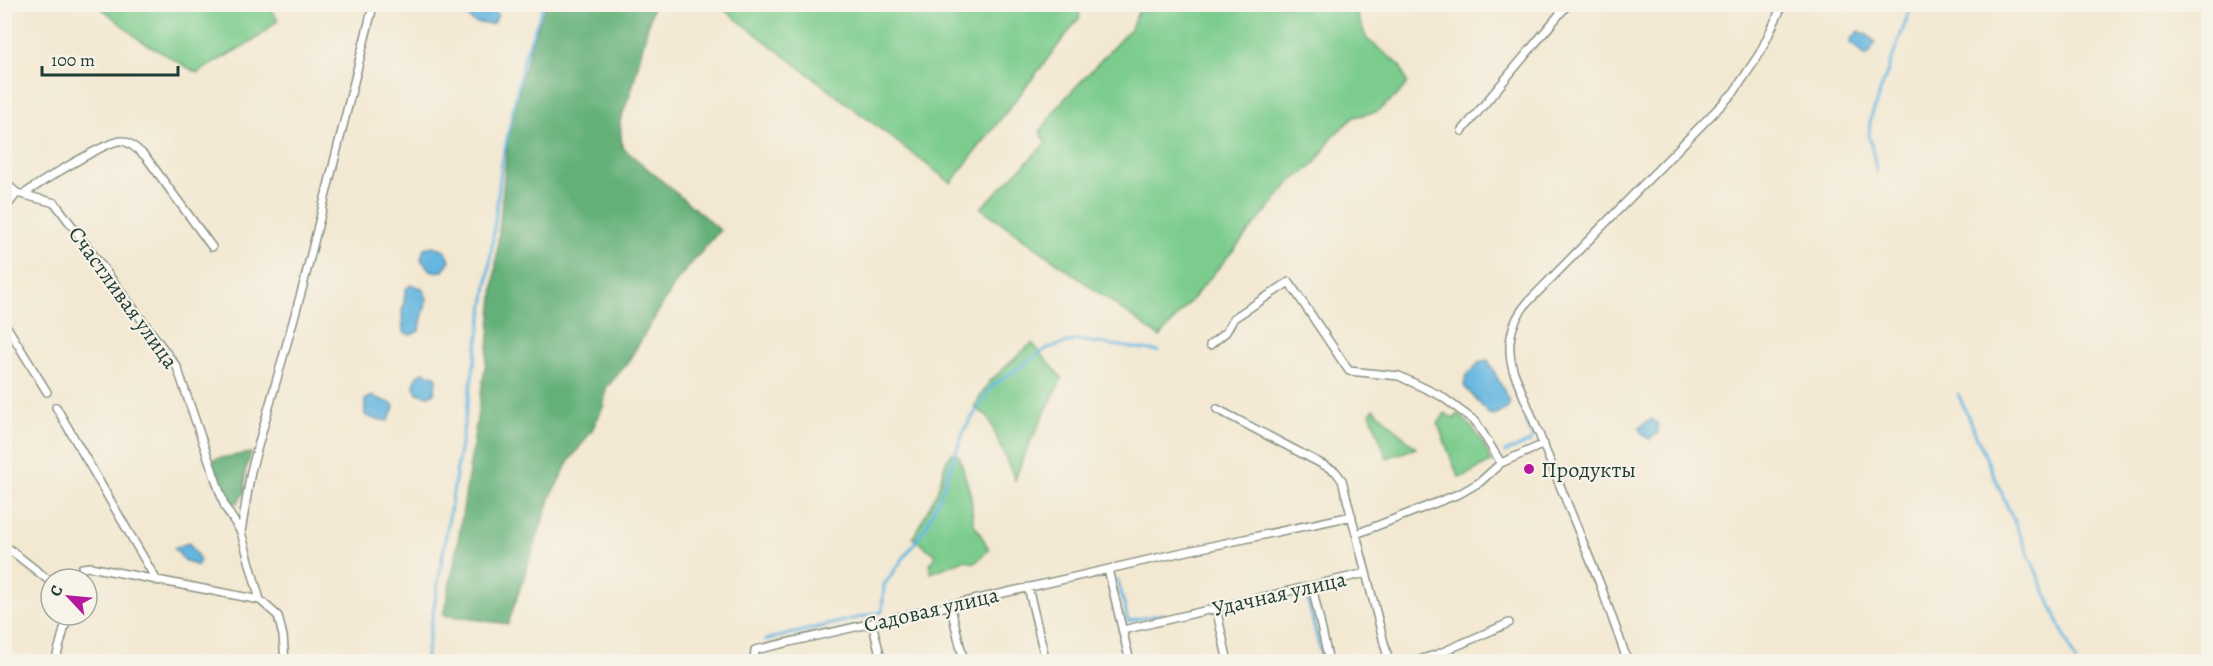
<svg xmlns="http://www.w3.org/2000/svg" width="2213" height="666" font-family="Alegreya,serif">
<rect width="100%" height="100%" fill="#f7f3e8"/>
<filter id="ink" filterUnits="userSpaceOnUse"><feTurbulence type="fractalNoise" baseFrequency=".0167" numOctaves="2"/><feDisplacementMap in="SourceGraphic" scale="12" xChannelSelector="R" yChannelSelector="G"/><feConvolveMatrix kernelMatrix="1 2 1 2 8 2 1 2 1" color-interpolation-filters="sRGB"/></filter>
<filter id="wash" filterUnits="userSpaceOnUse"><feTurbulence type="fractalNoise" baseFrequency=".008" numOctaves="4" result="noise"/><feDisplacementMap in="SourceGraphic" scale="24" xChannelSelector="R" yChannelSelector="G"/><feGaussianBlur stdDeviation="1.35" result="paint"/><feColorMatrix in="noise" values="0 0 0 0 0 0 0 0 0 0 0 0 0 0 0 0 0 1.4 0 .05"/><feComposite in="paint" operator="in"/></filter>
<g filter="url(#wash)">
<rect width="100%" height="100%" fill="#f3e8d2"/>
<path fill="#7bcc8e" stroke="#4d8461" stroke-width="1.5" d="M1077,4l3,13 -129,166 -233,-178z
M98,5h170l10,15 -19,17 -62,36 -56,-32z
M1141,5h212l14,34 33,26 7,18 -10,13 -21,16 -22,5 -20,18 -20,30 -23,17 -131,155 -179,-129 65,-65 -6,-11 18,-26 73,-78z
M1032,343l30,35 -38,77 -9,25 -27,-63 -14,-10 15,-25z
M1374,409l42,39 -29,10 -17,-45z
M1445,413l9,6 4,-5c15,10 27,31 33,48l-31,16 -3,-4 -19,-50z
M952,453l7,3 12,40 2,26 16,27 -14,14 -11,-3 -33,13 -1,-9 6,-9 -23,-17 24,-46 9,-30z"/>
<path fill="#64b079" stroke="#427656" stroke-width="1.5" d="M547,4l106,1 -21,84 -12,32 2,26 98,83 -42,49 -52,86 -20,23 -2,17 -13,27 -22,29 -18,35 -43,128 -65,-9 12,-54 33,-213 21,-221 23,-86z
M251,453l-6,19v20l-8,11 -10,-1 -14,-38 1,-5z"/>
<path fill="#65b6e0" stroke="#427a8a" stroke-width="1.5" d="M477,5h17c4,7 5,13 -2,19l-17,-1 -8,-7 2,-9z
M1859,31l8,4 8,7 -5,11 -4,3 -16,-13 1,-4z
M433,246l12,4 5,10 -7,11c-12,2 -15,-2 -22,-12l3,-11z
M411,285l11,3 5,10 -8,33 -8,4 -8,-3 -1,-19 4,-24z
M1488,360l22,42 -3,7 -13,6 -5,-1 -25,-28 2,-10 15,-15z
M423,372l14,5 -3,16 -5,3 -12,-3 -3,-7 3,-10z
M372,396l21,8 1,3 -6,14 -14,-2 -9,-4v-15z
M1652,419l6,6v8l-8,6 -7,-4 -4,-8z
M189,543l11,17 -3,6 -13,-6 -10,-12z"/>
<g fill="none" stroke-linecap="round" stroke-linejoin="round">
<path stroke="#65b6e0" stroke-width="3" d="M1877,172l-8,-37 1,-15 42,-116
M1958,394l118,268
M1505,452l25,-10 2,-5 -7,-17
M1118,580l10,41 35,-7
M1264,602l42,-10 17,70
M1226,611l27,-7
M765,640l117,-28 2,-27 42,-58 14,-31 24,-66 28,-44 56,-38 28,-8 82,11
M425,662l62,-376 15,-123 22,-105 20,-54"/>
</g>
</g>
<g filter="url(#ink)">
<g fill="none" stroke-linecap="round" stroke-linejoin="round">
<g stroke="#899283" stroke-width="10">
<path id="street" d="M1462,131l106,-127
M4,182l13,11 38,10 122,164 48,140 16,25 19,68 18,16 5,20 2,26
M24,194c14,-10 86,-56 99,-53 9,2 16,10 23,16l66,90
M4,210l13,-17
M4,322l43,70
M1210,345l16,-13 8,-14 55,-36 60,89 50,5 42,20 35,26 25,41
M56,407l101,174
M1217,409l118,62 7,9 14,54
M241,532l10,-61 52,-185 70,-280 -2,-2
M4,545l47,37
M1108,569l22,93
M79,579l3,-11 8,-1 170,33
M1312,586l17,76
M1028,587l18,75
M950,604l14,58
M1216,608l12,54
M872,623l10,39
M1123,630l243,-57
M55,662l13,-47
M754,662l1,-12 428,-98 169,-36
M1389,662l-33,-128 105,-41 19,-11 21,-19 43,-19
M1413,662l25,-8 71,-31
M1628,662l-28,-78 -87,-214c-7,-25 -2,-49 15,-68l206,-210 26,-39 23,-49"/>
</g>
<use href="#street" stroke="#fff" stroke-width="7"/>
</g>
</g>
<circle fill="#b5179e" stroke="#f7f3e8" stroke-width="2" cx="1529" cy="469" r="6"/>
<g text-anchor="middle" stroke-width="4.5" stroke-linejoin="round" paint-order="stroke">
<g font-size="22" fill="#1f3d34" stroke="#f7f3e8">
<text transform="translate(124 297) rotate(54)" y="8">Счастливая улица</text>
<text transform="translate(1279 593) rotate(-13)" y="8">Удачная улица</text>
<text transform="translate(931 609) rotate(-13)" y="8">Садовая улица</text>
</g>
<g font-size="22" fill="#1f3d34" stroke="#f7f3e8" text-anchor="start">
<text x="1541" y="477">Продукты</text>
</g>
</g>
<rect width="2213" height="666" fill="none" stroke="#f7f3e8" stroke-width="24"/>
<g transform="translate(69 597) rotate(296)"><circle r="28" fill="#f7f3e8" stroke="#a1aaa0" stroke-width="1.5"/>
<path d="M0-4.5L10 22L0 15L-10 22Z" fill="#b5179e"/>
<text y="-9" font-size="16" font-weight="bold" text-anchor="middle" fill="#1f3d34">С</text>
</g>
<path d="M42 66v9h136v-9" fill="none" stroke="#1f3d34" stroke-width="3"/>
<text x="51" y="66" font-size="18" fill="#1f3d34" stroke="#f7f3e8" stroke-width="4.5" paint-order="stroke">100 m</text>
</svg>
